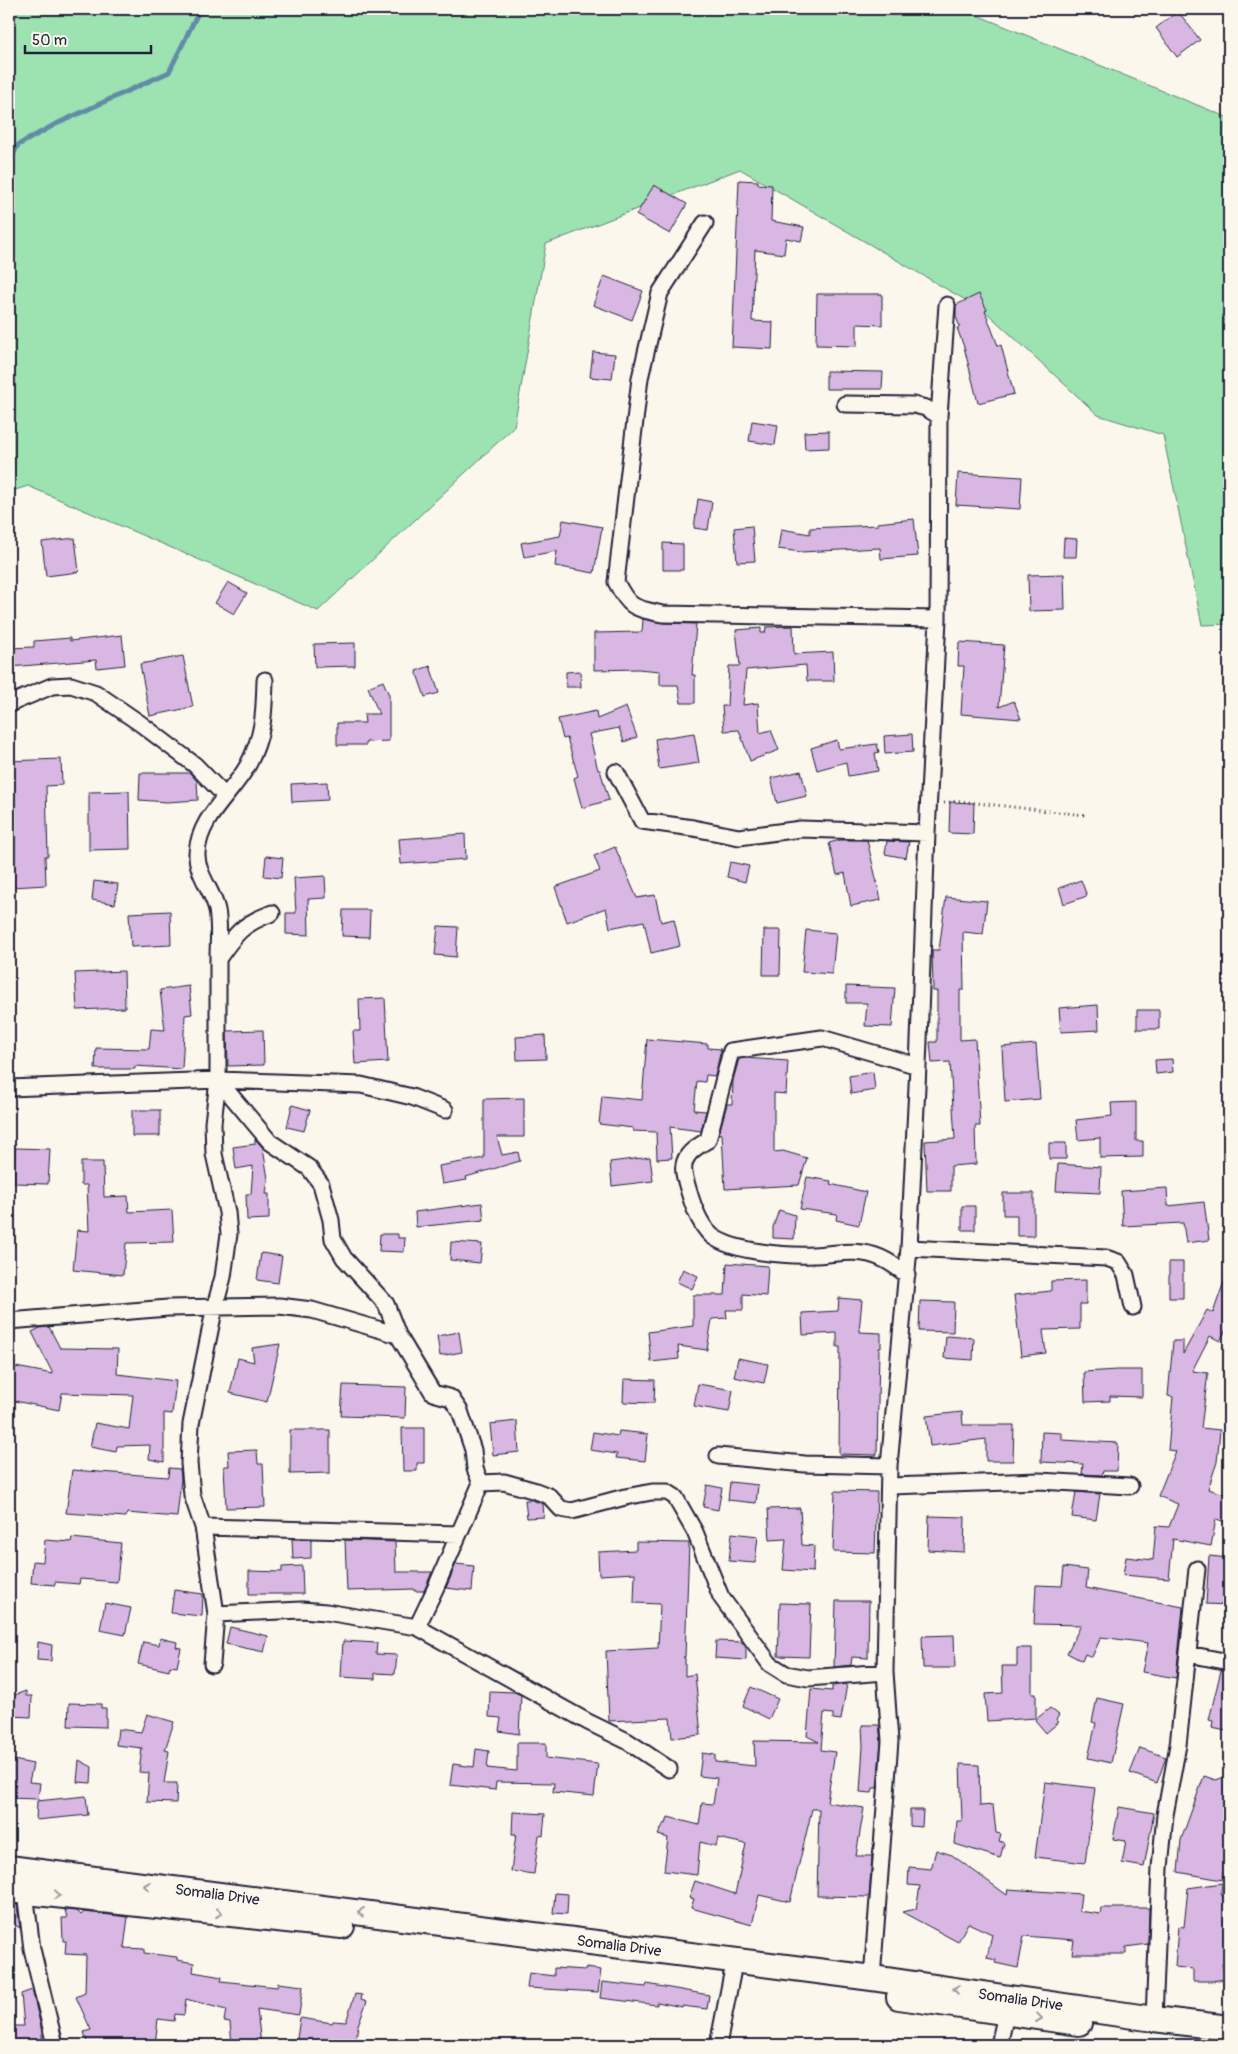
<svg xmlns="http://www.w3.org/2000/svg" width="1238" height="2054" font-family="Pangolin,sans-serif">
<rect width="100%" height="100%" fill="#fbf7ec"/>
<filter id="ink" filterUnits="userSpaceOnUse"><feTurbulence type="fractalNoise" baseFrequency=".02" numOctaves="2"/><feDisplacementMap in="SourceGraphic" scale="10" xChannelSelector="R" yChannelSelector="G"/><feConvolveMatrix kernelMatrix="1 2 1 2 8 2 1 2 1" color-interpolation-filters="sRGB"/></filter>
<g filter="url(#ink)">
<path fill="#9ce3b1" stroke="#5f8276" d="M9,9h953l267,109v506l-27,1 -39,-190 -65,-20 -112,-103 -246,-143 -194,75 -32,183 -196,184 -290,-125 -19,6z"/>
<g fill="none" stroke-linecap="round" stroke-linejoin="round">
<path stroke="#628ca6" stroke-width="5" d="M9,163l9,-18 36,-20 115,-53 31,-63"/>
</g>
<path fill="#d8b7e3" stroke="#22223b" d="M1178,11l22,29 -23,17 -21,-29z
M739,180l19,1v3l14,1 -1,36 33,6 -3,14 -15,-3 -2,16 -29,-4 -3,71 21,1 -1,27 -40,-2z
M654,185l33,19 -17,30 -34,-19z
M604,276l39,15 -11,29 -39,-15z
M817,294h65v31l-25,-1v22l-41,-1z
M979,294l8,16 -2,1 13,35 3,-1 13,49 -36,9 -14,-56 -7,-19 3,-1 -4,-10v-12z
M593,352l22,2 -3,25 -22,-2z
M826,371l57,1 -1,17h-56z
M752,421l26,4 -3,20 -26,-4z
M829,431v17l-24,1 -1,-17z
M958,473l64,4 -2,32 -64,-4z
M698,499l14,3 -4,28 -14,-2z
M914,519l4,37 -37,3 -1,-11 -79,4 -23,-3 3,-20 29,5v-6l68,-3 -1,-2z
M563,520l39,7 -8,46 -39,-7 2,-15 -33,6 -3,-14 39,-7z
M752,526l3,35 -18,1 -3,-34z
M75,538l4,34 -33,4 -4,-34z
M1064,538l13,1 -1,18h-13z
M663,543l20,1v26h-20z
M1064,574l1,36 -36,1 -1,-36z
M228,582l19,11 -13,21 -19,-11z
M643,619l20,4 33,1 -4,51h3v28h-14l-3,-18h-18v-14l-22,-2 -44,1v-37l48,-1z
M793,626l1,28 39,-2 1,29h-27l-1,-16 -60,5 -3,35 15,-2 2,30 11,-3 8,20 -29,11 -11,-31 -15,1 -2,-25h5l2,-40h11l-4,-36 25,-2v5h4l1,-6z
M122,635l3,30 -28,3 -1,-8 -87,7v-19l25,-1v-6l36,-3v3z
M959,642l45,3 -5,62 15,-6 7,18 -60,-5 3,-48h-6z
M355,643v23l-40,1 -1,-23z
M183,656l10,51 -43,9 -10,-52z
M430,666l9,27 -14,4 -9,-26z
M580,671l1,16h-15v-15z
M383,681l6,14v46l-23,1v3h-29v-22h28l-1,-9h15l-11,-27z
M626,707l11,30 -13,5 -5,-14 -30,6 9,36h2l9,30 -27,8 -8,-30 4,-2 -11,-38 -4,1 -5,-20 38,-8 1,8z
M694,733l5,30 -40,6 -4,-30z
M912,734l1,18 -28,2 -1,-18z
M837,740l2,9 38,-5 2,8 -4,1 3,18 -30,5 -2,-14 -29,8 -6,-22z
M61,759l1,26 -16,1 2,70h-3l1,29 -34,2v-38h-3v-88z
M801,771l6,25 -30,7 -6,-25z
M140,773h50l7,8 1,19 -31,2 -28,-2z
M327,782l1,18 -36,2 -1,-18z
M129,791l1,58 -41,1v-58z
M950,802l24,1 -1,31 -24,-1z
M465,834l1,25 -65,5 -2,-25z
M840,840h27l14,60 -30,6 -6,-33 -8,2 -8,-32z
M887,841l22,1 -3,16 -21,-4z
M615,847l22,51 18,-3 6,27 13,-3 6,27 -29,7 -7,-32 -34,7 -4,-20 -39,14 -12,-35 45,-16 -6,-15z
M266,856l17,2 -2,20 -17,-2z
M730,862l19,4 -4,16 -18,-5z
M325,876l1,22 -18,1 1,36 -23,-1v-21h10l-2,-35z
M1081,880l6,16 -23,8 -5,-16z
M94,881l24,3 -3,20 -23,-4z
M946,897l41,4 -4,33 -20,-2 1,58h-4v50l15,-1 5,87h-5l1,38 -25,2v25h-24l-2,-50 30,-2 -5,-77 -18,1 -2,-21h7v-51h-4l-1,-41h7z
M343,910h27l-1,27 -27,-1z
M170,911l1,34 -40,2 -2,-34z
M438,926l20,1 -2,30 -21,-2z
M764,930h17l-1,45h-17z
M806,930l30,3 -4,41 -30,-2z
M124,971l1,37 -48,2 -2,-37z
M189,986l3,28 -7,1 -3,54 -47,-3v3h-40l1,-21 53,1 2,-20 14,1 -5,-40z
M846,986l49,2 -3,39 -27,-1 2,-23h-21z
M385,998l3,64 -33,2 -2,-33h7l-1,-32z
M1098,1005l1,25 -38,2 -2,-24z
M1137,1010h22v19h-22z
M263,1030l1,35 -36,1 -1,-35z
M545,1035l1,24 -29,1 -1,-23z
M647,1039l61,5v4l13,1 -6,27 -9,-1 -1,7 -8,-1 -3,29 12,1 -5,20 -31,-4 2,31 -15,1 -1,-27 -23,-1v-3l-34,-4 3,-28 40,4z
M1036,1044l4,55 -35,3 -3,-55z
M745,1058l43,3 -2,33 -12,-1v59l9,-1 24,7 -8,27 -74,4 -3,-55 -3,-1 8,-29h5l1,-24 6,-21z
M1172,1059l1,13 -17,2 -1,-14z
M873,1072l2,18 -24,4 -2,-18z
M524,1098v39h-27l5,18 16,-3 2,9 -54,16 1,3 -25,4 -3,-18 45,-8v-59z
M1136,1102v39h7v16l-43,1v-20l-22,2 -2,-20 36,-4 -1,-13z
M292,1105l18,5 -6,21 -17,-4z
M132,1110h28v26h-28z
M255,1139l8,9 5,31 -2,15h3v25l-22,1 -1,-26h5l2,-28 -17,3 -3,-22 22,-3z
M1049,1143h17v16h-17z
M15,1148l35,1 -2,35 -34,-1z
M650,1157l3,24 -41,5 -2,-24z
M81,1162h22l1,35 24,-1 1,16 43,-2 2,32 -48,1 -3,32 -50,-5 4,-40 12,1 -2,-46h-6z
M1058,1164l43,3 -1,26 -44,-2z
M807,1177l24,4 -1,3 36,8 -7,33 -23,-5 1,-6 -37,-5z
M1167,1188l1,18 36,-4 5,38 -23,3 -3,-20 -60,3 -2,-35z
M1003,1193h31v43h-17v-21h-14z
M482,1203l2,17 -68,7 -1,-15z
M962,1206h13v24h-13z
M779,1210l16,5 -1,24 -21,-1v-11z
M380,1234h18v4h7l-1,14 -25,-1z
M451,1242l31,2 -2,19 -30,-3z
M261,1253l21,3 -4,27 -21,-3z
M1169,1262h14v36h-14z
M727,1263l41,3 -2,30 -23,-2v16h-17l1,8 -15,1 -5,31 -29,-4 1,13 -28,3 -3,-30 45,-6v-31h32z
M683,1269l15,7 -6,13 -15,-7z
M1227,1273h2v51l-9,17 -10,-5 -18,35 16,2 -7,55 19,2 -3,32 -9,27 21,6v16l-3,11 -10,-3 -5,27 -38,-7 -4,40 -46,-4 3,-18 27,3 3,-34 13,1 9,-23 -20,-8 18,-45 -8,-1 5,-53 -5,-1 5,-55h10v13l24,-44 6,3z
M1086,1280v24h-6v25l-37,1 3,23 -25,3 -7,-61 37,-4v-10z
M839,1298l23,2 -3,32 22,1v15h-2l-2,107 -38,-1 1,-107h-3v-14l-34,2 -1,-22 36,-2z
M920,1301l34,1 -1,30 -34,-1z
M49,1327l11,21 58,1 -1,25 59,7 -4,33 -8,-1v49l-15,-3 1,-14 -33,1 -1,6 -26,-5 5,-24 34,6 4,-34 -71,-2 -3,17 -49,-10 3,-17h-4v-4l7,-12 37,7 -21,-42 8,-4z
M459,1332l3,20 -22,4 -3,-20z
M946,1336l28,2 -1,22 -29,-2z
M280,1344l-13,58 -37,-9 8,-35 16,4 -2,-14z
M738,1358l30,6 -4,19 -30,-6z
M1117,1370h25v27l-32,-1v5l-25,1 -1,-30z
M624,1379l31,1 -1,23 -31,-1z
M698,1384l35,6 -4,22 -35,-6z
M343,1385l63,2 -1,31 -64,-2z
M962,1412l1,13h51l-1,36h-27v-22l-56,7 -4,-30z
M517,1421l2,31 -26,3 -3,-31z
M402,1428h22v35h-7v8h-14z
M290,1430h40v43l-40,1z
M619,1431l29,3 -3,27 -29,-3 1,-4 -27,-4 3,-18 25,4z
M1042,1432l20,1v7l56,3 -1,28h-14l-1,4 -20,-1 1,-10 -42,-2z
M257,1450l1,14h5l2,43 -39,1 -2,-42h5l-1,-15z
M169,1468l11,1 1,10 -4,38 -50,-4 -1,4 -60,-4 6,-43 96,7z
M730,1482l28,3 -2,18 -28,-3z
M707,1485l15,3 -4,22 -15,-3z
M835,1491l42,1 -2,61 -42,-1z
M1076,1492l24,2 -4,26 -24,-3z
M525,1500h7l11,4 1,13 -17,1z
M800,1508l2,37 12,1 -1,26 -30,-2 3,-31 -16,1 -2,-31z
M929,1516l36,1 -1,35 -36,-2z
M732,1533l26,3 -3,27 -26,-2z
M72,1538l49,5 -4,39 -37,-3 -1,5 -24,-2v3l-24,-2 2,-22 10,1 2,-22 26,2z
M292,1539h19v19l-18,1z
M345,1540l50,2 1,30h36l-8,19h-10v-2l-67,2z
M636,1542l53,1 -4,114h-2l2,1v18l10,-2 6,61 -29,3 -2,-20 -61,3 -3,-70 52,-3 2,-44 -26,-1 1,-30 -36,2 -1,-23 38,-2z
M1209,1556l20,2v47l-23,-1z
M456,1564l18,2 -2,25 -26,-3z
M302,1566l1,28h-54v-23l33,1v-5z
M1064,1567l24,3 -2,18 97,19 -7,71 -34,-6 6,-29 -47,-6 -9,20 -7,-3 -3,7 -15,-8 14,-28 -47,-1 2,-39 26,1z
M174,1590l29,4 -1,22 -31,-3z
M836,1601h33l-1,57 -16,-1 -1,8 -17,2z
M105,1603l26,5 -6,27 -25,-5z
M780,1603l31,1 -2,53 -31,-1z
M230,1627l38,9 -4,16 -38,-8z
M954,1635l1,33h-32l-1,-32z
M160,1638l17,4 -1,5 5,1 -4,19 -7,-1 -1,5 -31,-7 5,-22 16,3z
M343,1641l34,2 -1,11 21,1 -2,19 -20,-1v6l-34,-2z
M716,1641l26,1 4,6v12l-31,-2z
M38,1642l14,3 -1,16 -14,-1z
M1017,1648h15v45h4v25l-49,3 -2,-27 18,-1 -1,-27h15z
M1221,1670l8,1v56l-1,-1 -2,5 -14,-3 1,-7 -4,-1z
M847,1684l-6,36 -8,-1v-5l-9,-1 -3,37 14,2 -8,50 37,6 -8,48h16l-3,41 -52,-1 2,-87h-7l-22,93 -31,-7 -7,30 -61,-17 3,-9 -5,-1 6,-17 40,13 11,-50 -28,-6 -2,8 -16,-4 -3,33 -33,-4 4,-33 -10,-3 6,-12 2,1 2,-7 31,8 3,-22 11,1 4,-26 -18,-2 3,-23 13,2v7l40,4 -1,-25 65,1 -12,-6 4,-47 21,2v-5z
M751,1687l27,12 -9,20 -26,-13z
M26,1691v5h6l-1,21 -22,-1v-19z
M490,1691l24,1 7,3 -2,39 -20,-3 2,-13 -12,-1z
M1097,1698l27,6 -13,59 -23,-5 8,-35 -4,-1z
M69,1703l32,1v4h5v19l-38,-1z
M1050,1708l9,7 -3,5 3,2 -13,11 -11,-13z
M147,1714l27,8 -9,28 4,1 -5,32h13l-1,20 -29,-1 2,-29 -10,-1 3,-24 -26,-3 2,-16 23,3z
M862,1725h17l2,16 -4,47h-4l-1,5 -12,-1 3,-46z
M517,1743h29v15l52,6 -4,32 -41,-4 1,-9 -58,-1 -1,8 -45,-5 3,-21 21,3 2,-18 13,2 -2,17 30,3z
M1140,1748l26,9 -9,26 -27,-10z
M9,1759l24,5 -4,18 11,1 -2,16 -29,-1z
M79,1760l13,7 -1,16 -14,-1z
M960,1764l19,1 1,41 13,-1 3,28 5,1 -2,7 5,2 -4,15 -45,-14 2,-23h5z
M1229,1775v89l-5,2 -2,14 -44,-8 3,-32 23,-64 12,4z
M1045,1782l50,6 -10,75 -50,-6z
M86,1796l2,19 -52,5 1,-19z
M1119,1807l35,6 -10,54 -22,-4 4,-22 -13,-2z
M910,1810h13l-1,17 -12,-1z
M513,1812l32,2 -2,22 -4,-1 -5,39 -23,-3 5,-37h-4z
M936,1850l16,5 55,40 1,-6 73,5 -2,17 21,3 1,-6h48l-1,36 -22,3v7h-54l2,-14 -50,-4 -6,32 -23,-5 1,-3 -9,-2 5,-24 -24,-11 -10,19 -56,-30 14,-3 4,-23 -12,-1 1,-18 22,2z
M1222,1883l-1,10 8,17v54h-7l3,15 -13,2h-19v-12l-18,-2 3,-41 6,1 4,-39z
M555,1893l13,1 -1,20 -14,-1z
M15,1904l2,1 3,23 -11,-7v-8z
M65,1910l12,1 4,4 3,-3 44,5 -4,31 20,1v4l33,4v3l17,3 -1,9 29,5 -1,4 56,6 1,-4 25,3 -4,29 -42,-6 4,36h-29l-2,-23 -6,-1 2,-11 -40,-11 -2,16 -9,-1 -1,7 -16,-2 -3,26h-67l-4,-13 7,-2 -15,-33 9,-4 1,-38 -21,-1 1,-13h-3l-1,-23h5z
M554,1968l32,2v-2l15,2 -3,22 -71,-4 2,-15 25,3z
M602,1982l44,5 1,-3 62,11 -2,14 -25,-3v1l-25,-5v3l-57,-7z
M32,1990l9,37 2,18h-34v-19h15l-3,-32z
M355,1994l7,1 -1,4 6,2 -9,24 -3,20h-59l4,-27 32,5 1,-2 13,1z"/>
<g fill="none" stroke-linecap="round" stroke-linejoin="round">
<g stroke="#22223b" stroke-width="19">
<path id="minor" d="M705,223l-45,70 -20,85 -24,204c14,27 18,26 47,32l275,5
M845,404l69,1 12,3 13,8
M265,680c-1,34 -1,54 -17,85 -16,29 -49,52 -51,88 -1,20 16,38 20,57 3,16 1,33 1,49 18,-26 23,-34 54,-46
M9,704l43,-18 19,-1 25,8 45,31 54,41 30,31
M616,772l26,49 51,7 46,9 62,-8 126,4
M218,1080l52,62 39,26 12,16 10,36 2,19 11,19 42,46 12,31 35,58 18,5 9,13 13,39 2,19 6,14 23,-1 32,9 13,5 12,13 11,2 53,-14 27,-5h15l8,5 20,35 26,65 49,67 16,10 22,4 77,-6
M9,1088l209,-8 143,5 51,12 33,13
M909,1248l197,10 12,4 8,13 7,32
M907,1275c-14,-11 -27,-20 -44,-22 -16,-3 -34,2 -50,2 -26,1 -80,-3 -101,-19 -15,-13 -22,-40 -27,-58 -6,-21 8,-29 23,-38l23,-89 91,-13 96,28
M9,1321l159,-13 111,-2 33,4 86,25
M718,1456l87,8 84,2
M890,1486l149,-5 91,5
M203,1527l256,7
M216,1614l86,-4 24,2 91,15 171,95 39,19 42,28
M417,1627l19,-40 45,-104
M1188,1654l41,8
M212,1664l4,-50 -13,-87 -11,-32 -3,-32 2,-39 24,-118 8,-29 6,-43 -2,-22 -13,-58 -1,-31 5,-43v-121
M25,1892l7,57 23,96
M872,1978l18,-237 -5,-69 4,-206 20,-218 9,-182 9,-233 11,-214 1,-203 8,-111
M1154,2019l6,-151 5,-53 13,-70 19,-176
M718,2045l14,-71
M999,2045l9,-40"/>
</g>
<g stroke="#22223b" stroke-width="28">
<g id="primary">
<path id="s1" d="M9,1868l863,110 282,41 75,9"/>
<path d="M9,1890l333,36"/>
<path d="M899,1997l180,26"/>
</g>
</g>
<path stroke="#22223b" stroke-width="3" stroke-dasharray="1 4" stroke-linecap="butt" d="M944,803l15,-2 126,14"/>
<use href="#minor" stroke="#fbf7ec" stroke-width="15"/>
<use href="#primary" stroke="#fbf7ec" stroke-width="24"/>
</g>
<defs><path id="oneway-chevron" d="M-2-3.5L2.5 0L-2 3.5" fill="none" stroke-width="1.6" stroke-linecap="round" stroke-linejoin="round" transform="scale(1.25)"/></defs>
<g stroke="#99979c">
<use href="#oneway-chevron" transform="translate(147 1886) rotate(-173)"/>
<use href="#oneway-chevron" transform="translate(57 1895) rotate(6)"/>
<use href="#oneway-chevron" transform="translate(361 1912) rotate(-173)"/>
<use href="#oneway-chevron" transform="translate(219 1913) rotate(6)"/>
<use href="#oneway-chevron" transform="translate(956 1989) rotate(-172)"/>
<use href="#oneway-chevron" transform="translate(1039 2018) rotate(7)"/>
</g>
</g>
<g text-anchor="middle" stroke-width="4.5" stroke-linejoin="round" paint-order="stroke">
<g font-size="15" fill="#22223b" stroke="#fbf7ec">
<text dy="5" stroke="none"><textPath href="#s1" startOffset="210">Somalia Drive</textPath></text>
<text dy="5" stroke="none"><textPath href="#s1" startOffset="615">Somalia Drive</textPath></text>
<text dy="5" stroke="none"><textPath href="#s1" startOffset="1020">Somalia Drive</textPath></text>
</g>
</g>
<rect width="1238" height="2054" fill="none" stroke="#fbf7ec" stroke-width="30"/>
<rect x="15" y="15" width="1208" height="2024" fill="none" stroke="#22223b" stroke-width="2" filter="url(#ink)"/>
<path d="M25 45v8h126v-8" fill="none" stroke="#22223b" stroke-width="2.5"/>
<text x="32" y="45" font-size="15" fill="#22223b" stroke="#fbf7ec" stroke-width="4" paint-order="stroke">50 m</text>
</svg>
